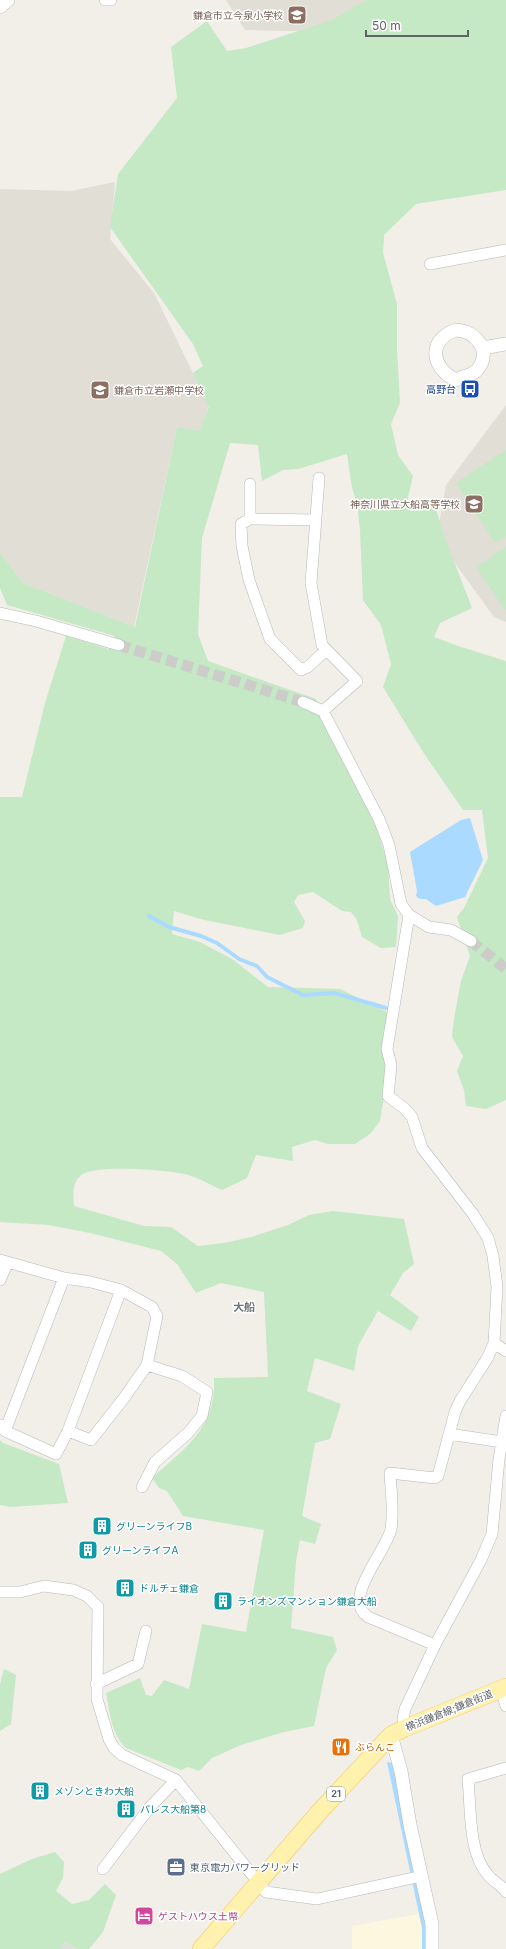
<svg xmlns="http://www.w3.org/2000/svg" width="506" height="1949" font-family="Inter,'Noto Sans JP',sans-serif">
<rect width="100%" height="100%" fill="#f1efe8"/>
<path fill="#fef7e0" d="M419,1914l3,14v21h-70v-23z"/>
<path fill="#e0deda" d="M64,1942l14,7h-17z"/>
<path fill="#e1ded6" d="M226,0h155l-47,32 -89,-2z
M115,182l-5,57 44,54 55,113 -10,26 -22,-5 -43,200 -111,-44 -23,-31v-363l71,2z
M506,405v217l-12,-5 -45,-62 -10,-31 7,-39z"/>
<path fill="#c5e8c5" d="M366,0h140v190l-90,14 -32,31 -1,18 14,51v46l3,53 -9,21 7,31 15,21 -6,25 28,5 10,32 27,70 -32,15 -6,14 27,10 45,14v439l-20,9 -20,-3 -2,-16 -7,-19 6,-15 -11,-19 2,-18 7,-38 9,-25 -13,-39 7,-9 24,-50 -6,-48h-19l-40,-58 -40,-65 8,-23 -10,-39 -18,-25 -3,-70 -3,-27 -5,-15 -5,-34 -49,15 -15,1 -21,11 -4,-36 -28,-2 -28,95 -4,96 10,27 108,38 3,13 57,113 12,41 2,33 8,17 -2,31 -15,1 -19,-11 -5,-17 -6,-8 -9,-1 -29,-19 -15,3 -4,7 11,19 -2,7 -23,7 -80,-16 -26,-8 -2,23 28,8 32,17 36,28 72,2 51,25 -3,57 -8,50 -10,13 -15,10h-27l-13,-4 -23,7 1,14 -37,-6 -9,23 -25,12c-12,-5 -25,-13 -37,-16 -18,-4 -90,-10 -104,1 -9,8 -8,21 -7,31l70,20 27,1 27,19 26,-3 27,-6 37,-12 21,-10 24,-4 71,8 10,45 -11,9 -13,22 29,22 -8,14 -33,-20 -20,35 -4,25 -39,-13 -8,33 34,13 -11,35 -15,4 -13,73 19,8 -6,20 -15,-4 -4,21 -5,67 42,9 4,13 -11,18 -12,58 -30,6 -43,13 -29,13 -13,13 -11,-4 -7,3 -55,-22c-15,-14 -16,-36 -20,-55l34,-15 6,17 6,1 12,-16 25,9 13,-65 44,8 18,-102 -81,-14 -16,-25 -8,-3 -7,-10c34,-31 64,-49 62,-100l54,-1 -4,-85 -43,-9 -25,10 -19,-29 -16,-13 -71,-18 -41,-8 -49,-3v-425h22l23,-94 21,-67 43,13 6,-13 -108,-31 -7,-17v-36l23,31 112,44 42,-200 22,4 10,-24 -16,-34 10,-7 -10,-22 -83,-117 8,-53 59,-76 -6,-51 36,-26 20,30 19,-3 86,-28z
M506,450v86l-11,7 -39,-60z
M506,547v62l-1,1 -29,-43z
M0,1440l3,3 56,21 9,39 -58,4 -10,-2z
M4,1669l12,6 -5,49 -11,7v-47z
M55,1852l9,10 -1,16 -7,13 16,13 17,-4 16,-16 11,11 -13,37 -14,17h-11l-14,-7 -3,7h-61v-75l32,-15z"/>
<path fill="#aadaff" d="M470,818l13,42 -18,37 -29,9 -10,-7h-6l-4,-3 1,-5 -7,-39 51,-32z
M387,1762l5,1 33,159 2,27h-5v-21z"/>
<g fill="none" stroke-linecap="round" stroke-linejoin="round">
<path stroke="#aadaff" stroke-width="4" d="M149,916l20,11 32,9 16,7 22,16 18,7 10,11 36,18 31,-2 52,15"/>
<path stroke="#ccccc8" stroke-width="11" stroke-dasharray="11 5.5" stroke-linecap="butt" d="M119,645l184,57
M471,941l35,28"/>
<g stroke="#b5b8bc" stroke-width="12">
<path id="minor" d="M105,0h6
M430,264l76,-14
M319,478l-8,105 11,62 35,36 -34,30
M250,484v35
M316,520l-66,-1 -9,5 1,22 7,34 21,59 31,31 7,-3 18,-17
M0,613l36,8 83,24
M303,702l20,9 56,108 10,26 12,59 8,11 20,12 22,3 20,11
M409,915l-22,134 4,16 -3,31 16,12 8,9 10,31 51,66 15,24 5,18 4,31 -3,56 -6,14 -28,44 -5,11 -17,64 -3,2 -45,-5c1,18 4,38 1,56 -4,22 -50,69 -23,88l67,28
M0,1260l64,18 27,4 30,8 31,17 5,9 -10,49 -23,33 -33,42 -23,-9
M0,1280l7,-16
M494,1343l12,8
M0,1425l5,6 51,23 12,-23 53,-141
M5,1431l59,-153
M449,1434l53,8
M142,1487l13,-25 33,-29 14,-17 5,-24 -25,-16 -35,-11
M0,1592h20l24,-6 29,4 14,6 11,11 -1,92 12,40 5,9 8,7 54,25 90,112 51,7 105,-23
M96,1684l42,-20 8,-33
M501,1689l5,17
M405,1728l-2,-9 2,-10 30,-64 46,-85 11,-26 7,-75 7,-43
M506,1768l-38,11c3,28 0,74 20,96 5,7 13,9 18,17
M103,1869l47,-62 26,-27"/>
</g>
<g stroke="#b5b8bc" stroke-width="14">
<path id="tertiary" d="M0,7l8,-7
M456,330c20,1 36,21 22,39 -6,8 -15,6 -22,11 -25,-12 -29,-40 0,-50z
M483,348l23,-4
M391,1735l10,36 9,54 22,99v25"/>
</g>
<g stroke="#f2c960" stroke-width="18">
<path id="primary" d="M201,1949l120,-139 70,-75 14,-7 101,-41"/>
</g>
<use href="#minor" stroke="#fff" stroke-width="11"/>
<use href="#tertiary" stroke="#fff" stroke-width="13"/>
<use href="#primary" stroke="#fff2af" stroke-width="17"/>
</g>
<defs>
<g id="school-square" transform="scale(1)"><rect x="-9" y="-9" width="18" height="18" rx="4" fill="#8d6e63" stroke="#fff"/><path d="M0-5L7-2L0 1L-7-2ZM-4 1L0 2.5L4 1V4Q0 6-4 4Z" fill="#fff"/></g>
<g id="bus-square" transform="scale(1)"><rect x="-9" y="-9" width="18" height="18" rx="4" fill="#1a4fb4" stroke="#fff"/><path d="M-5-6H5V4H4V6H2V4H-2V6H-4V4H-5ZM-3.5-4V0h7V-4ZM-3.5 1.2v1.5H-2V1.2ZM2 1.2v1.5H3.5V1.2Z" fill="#fff"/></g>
<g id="building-square" transform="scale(1)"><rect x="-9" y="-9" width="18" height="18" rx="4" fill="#0f9aa8" stroke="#fff"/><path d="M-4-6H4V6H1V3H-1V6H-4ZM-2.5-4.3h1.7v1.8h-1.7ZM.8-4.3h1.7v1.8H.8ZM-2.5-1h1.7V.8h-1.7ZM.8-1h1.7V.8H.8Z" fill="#fff"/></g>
<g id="restaurant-square" transform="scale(1)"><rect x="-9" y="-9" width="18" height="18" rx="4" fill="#e8710a" stroke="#fff"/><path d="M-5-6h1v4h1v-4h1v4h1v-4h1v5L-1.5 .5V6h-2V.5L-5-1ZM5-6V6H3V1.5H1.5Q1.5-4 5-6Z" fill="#fff"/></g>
<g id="office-square" transform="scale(1)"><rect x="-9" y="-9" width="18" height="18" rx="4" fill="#5c6f8a" stroke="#fff"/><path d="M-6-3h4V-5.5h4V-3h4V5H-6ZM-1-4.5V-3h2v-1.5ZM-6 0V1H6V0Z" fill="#fff"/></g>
<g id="hotel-square" transform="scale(1)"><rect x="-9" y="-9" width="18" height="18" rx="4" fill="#d1479c" stroke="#fff"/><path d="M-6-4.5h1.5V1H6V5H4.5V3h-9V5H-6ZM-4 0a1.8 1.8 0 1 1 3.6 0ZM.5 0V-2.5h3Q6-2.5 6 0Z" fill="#fff"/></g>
</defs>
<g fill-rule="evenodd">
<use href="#school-square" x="297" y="15"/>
<use href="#bus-square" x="470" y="389"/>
<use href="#school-square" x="100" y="390"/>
<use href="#school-square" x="474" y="504"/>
<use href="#building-square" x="102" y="1526"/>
<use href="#building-square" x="88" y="1550"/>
<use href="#building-square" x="125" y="1588"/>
<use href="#building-square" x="223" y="1601"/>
<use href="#restaurant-square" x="341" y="1747"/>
<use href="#building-square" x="40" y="1791"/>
<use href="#building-square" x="126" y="1809"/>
<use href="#office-square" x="176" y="1867"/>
<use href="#hotel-square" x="144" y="1916"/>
</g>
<g text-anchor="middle" stroke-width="3" stroke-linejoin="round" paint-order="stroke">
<rect fill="#fff" stroke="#8f9295" stroke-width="1" x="327" y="1787" width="18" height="14" rx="3"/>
<g font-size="9" font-weight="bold" fill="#5f6368">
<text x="336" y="1797">21</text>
</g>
<g font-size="10" fill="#785e54" stroke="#fff" text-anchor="end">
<text x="283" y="19">鎌倉市立今泉小学校</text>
<text x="114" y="394" text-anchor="start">鎌倉市立岩瀬中学校</text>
<text x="460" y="508">神奈川県立大船高等学校</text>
</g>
<g font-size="10" fill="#164399" stroke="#fff" text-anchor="end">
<text x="456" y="393">高野台</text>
</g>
<g font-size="10" fill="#0d838f" stroke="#fff" text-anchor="start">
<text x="116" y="1530">グリーンライフB</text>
<text x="102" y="1554">グリーンライフA</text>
<text x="139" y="1592">ドルチェ鎌倉</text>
<text x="237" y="1605">ライオンズマンション鎌倉大船</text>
<text x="54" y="1795">メゾンときわ大船</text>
<text x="140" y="1813">パレス大船第8</text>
</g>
<g font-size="10" fill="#5f6368" stroke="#fff">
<text transform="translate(449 1710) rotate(-22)" y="4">横浜鎌倉線;鎌倉街道</text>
</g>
<g font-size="10" fill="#c56008" stroke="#fff" text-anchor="start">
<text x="355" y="1751">ぶらんこ</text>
</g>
<g font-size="10" fill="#4e5e75" stroke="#fff" text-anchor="start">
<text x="190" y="1871">東京電力パワーグリッド</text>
</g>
<g font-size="10" fill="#b23c85" stroke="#fff" text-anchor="start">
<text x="158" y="1920">ゲストハウス土幣</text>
</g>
<g font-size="11" font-weight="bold" fill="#70757a" stroke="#fff">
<text x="244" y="1311">大船</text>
</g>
</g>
<path d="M366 30v6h102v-6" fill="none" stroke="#5f6368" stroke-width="2"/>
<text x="372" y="30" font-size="12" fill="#5f6368" stroke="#ffffff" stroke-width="3" paint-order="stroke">50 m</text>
</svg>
